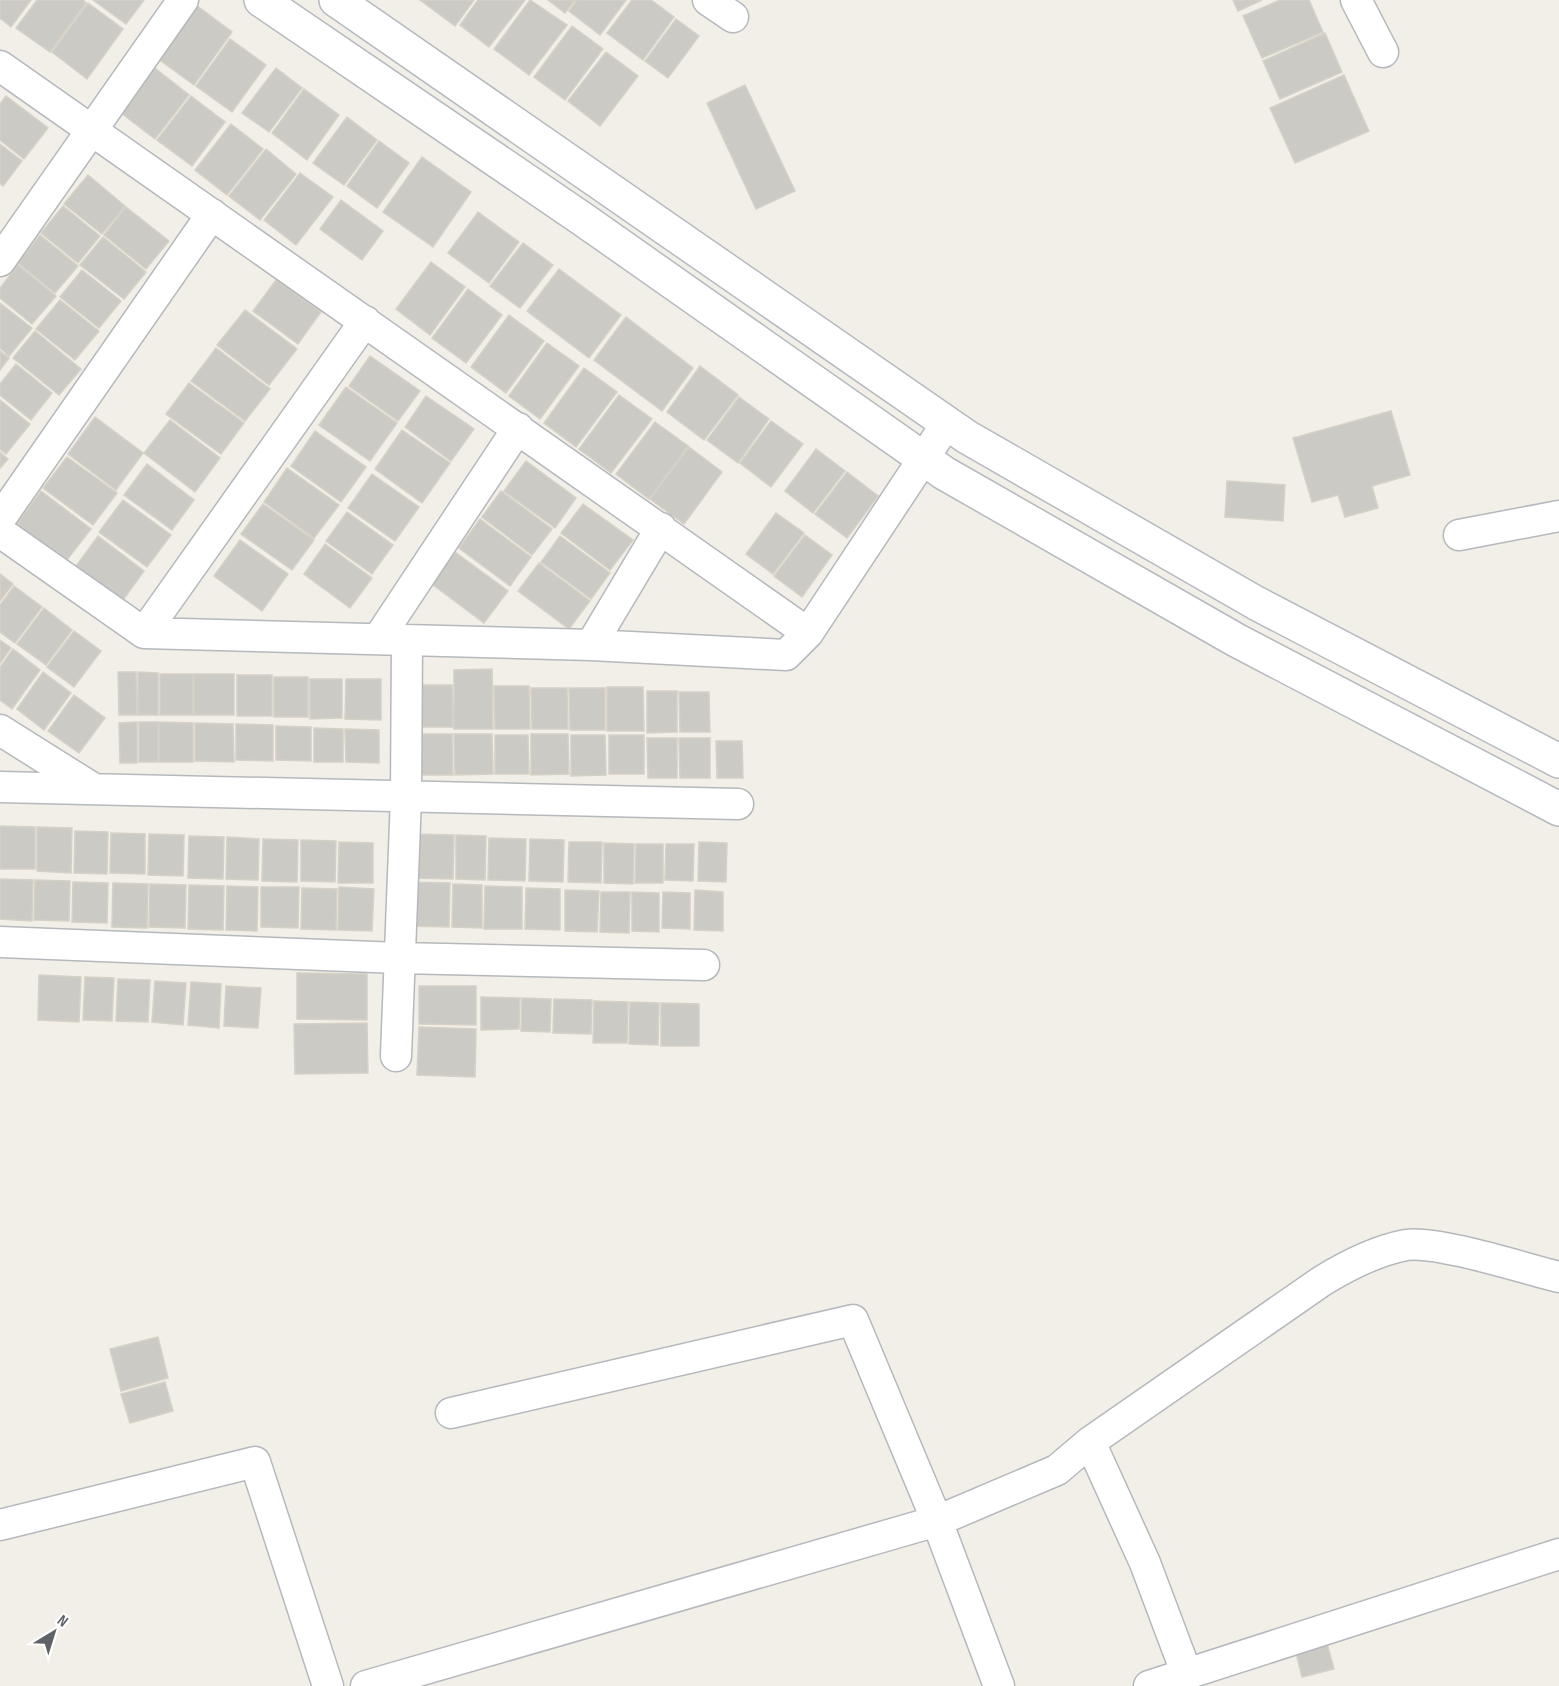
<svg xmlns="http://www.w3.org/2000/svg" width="1559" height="1686" font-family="'Sofia Sans Condensed',sans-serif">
<rect width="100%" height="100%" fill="#f1efe8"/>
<path fill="#cccac5" stroke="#d6d1c6" stroke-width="1.5" d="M0,0h31l-20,27 -11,-9z
M37,0h46l3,3 -36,49 -34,-24z
M93,0h51l-18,24z
M420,0h54l-19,26z
M478,0h47l-36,47 -29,-22z
M530,0l37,25 -38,50 -35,-26z
M548,0h27l-10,13z
M577,0h49l-26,35 -31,-24z
M632,0h19l23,17 -31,43 -36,-27z
M1233,0h29l-24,11z
M1280,0h29l14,32 -61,26 -19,-42z
M192,2l40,30 -38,53 -41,-30z
M88,3l35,26 -36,50 -35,-27z
M676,19l23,17 -31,42 -23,-17z
M572,26l31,23 -38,51 -31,-23z
M1325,33l17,39 -62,27 -17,-38z
M230,39l36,26 -34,47 -36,-26z
M606,52l32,24 -38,50 -32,-25z
M151,65l38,30 -34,44 -39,-30z
M276,68l26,20 -33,44 -27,-19z
M1344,75l25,56 -74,32 -25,-55z
M745,85l50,106 -39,18 -49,-106z
M304,89l35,26 -32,45 -35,-27z
M6,96l42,32 -24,31 -24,-19v-36z
M191,96l34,26 -33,44 -35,-26z
M347,117l30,23 -33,45 -31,-22z
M231,124l32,25 -36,46 -32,-25z
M379,141l30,22 -32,45 -30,-22z
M0,144l22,17 -19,25 -3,-3z
M266,149l30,25 -36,46 -31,-24z
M422,157l49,35 -38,55 -50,-35z
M300,173l33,24 -37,48 -32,-25z
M88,175l37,31 -23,28 -38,-30z
M341,200l42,31 -21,29 -42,-31z
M63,206l37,30 -22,27 -37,-30z
M126,207l43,34 -23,28 -42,-34z
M478,212l41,30 -30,41 -41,-30z
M40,235l38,31 -23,27 -37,-30z
M103,237l43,35 -22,27 -44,-34z
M523,243l30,22 -33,43 -30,-22z
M431,262l34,25 -35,48 -34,-26z
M18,265l38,31 -24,28 -32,-26v-10z
M559,269l62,46 -32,43 -62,-47z
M82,270l39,31 -22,27 -39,-31z
M276,280l45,32 -23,32 -45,-33z
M468,289l34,26 -36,48 -34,-25z
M60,300l39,31 -24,29 -39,-31z
M0,303l32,25 -23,28 -9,-8z
M245,310l52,39 -28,36 -52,-40z
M509,315l35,26 -38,52 -35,-26z
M626,317l67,51 -31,43 -68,-51z
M35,331l46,38 -22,26 -46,-37z
M547,343l32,23 -39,53 -31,-23z
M216,348l54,41 -25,32 -54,-40z
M0,351l9,7 -9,12z
M370,356l50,35 -22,30 -49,-35z
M16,364l36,29 -21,27 -31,-25v-11z
M700,366l38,29 -34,45 -37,-28z
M584,368l33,24 -41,55 -32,-24z
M189,383l55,40 -23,31 -55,-40z
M346,387l51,36 -27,38 -51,-36z
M619,395l33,24 -41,54 -32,-24z
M426,396l48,33 -23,32 -46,-34z
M739,397l30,22 -31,44 -31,-23z
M0,400l30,24 -24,30 -6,-5z
M1391,411l19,64 -38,11 6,22 -33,9 -7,-22 -26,7 -19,-64z
M95,417l48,36 -27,37 -48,-36z
M170,420l50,38 -25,34 -51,-39z
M771,421l32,23 -32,43 -31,-24z
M655,422l33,24 -39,53 -33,-25z
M402,430l48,33 -28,40 -47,-34z
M315,431l51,36 -25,35 -50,-36z
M689,447l33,25 -38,52 -34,-25z
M816,449l29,22 -32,42 -28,-22z
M0,452l8,7 -8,9z
M67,457l50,36 -24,32 -50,-37z
M526,461l50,37 -21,30 -51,-37z
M147,464l47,36 -22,30 -48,-35z
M287,468l52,37 -25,33 -50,-36z
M847,472l31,24 -31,42 -32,-24z
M372,474l47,33 -24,34 -47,-33z
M1227,481l58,4 -2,36 -58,-4z
M41,491l50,38 -31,40 -49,-37z
M501,491l51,38 -20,26 -50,-38z
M123,500l48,35 -24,32 -48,-35z
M263,504l51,36 -22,30 -51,-36z
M583,504l50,36 -23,30 -49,-37z
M347,512l46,33 -21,29 -46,-33z
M776,513l28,20 -31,41 -27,-20z
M480,519l51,38 -21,29 -51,-38z
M805,535l27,20 -30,42 -28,-21z
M98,536l46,35 -26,36 -47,-34z
M560,536l50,37 -19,26 -50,-37z
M240,540l48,34 -26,37 -48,-35z
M325,544l47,34 -22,30 -46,-34z
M455,552l53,39 -24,32 -52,-39z
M539,563l51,38 -21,28 -51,-38z
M0,574l13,10 -13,17z
M14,586l28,21 -27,36 -15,-11v-27z
M44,608l28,22 -26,35 -29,-21z
M74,631l27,20 -27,36 -27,-20z
M0,640l11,8 -11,15z
M13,649l27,21 -28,39 -12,-9v-33z
M492,669l1,60h-39v-59z
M43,672l28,21 -27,37 -27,-21z
M118,672h18l1,43h-18z
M138,672l20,1v42h-20z
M160,674h33v41h-33z
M194,674h40v41h-40z
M237,675h35v41h-35z
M274,677h34v40h-34z
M310,679h32v39l-32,1z
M346,679h35v41l-36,-1z
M415,685h37l1,42h-37z
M494,686h35l1,43h-35z
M607,687h36l1,44h-37z
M531,688h36l1,41h-36z
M569,688h36v42h-35z
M647,691h30v41l-30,1z
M679,692h30l1,40h-30z
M74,695l31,23 -26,35 -31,-22z
M137,722v41h-17l-1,-40z
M139,722h19v40h-19z
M159,722l34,1v39h-34z
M195,723l38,1 1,38 -39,-1z
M236,724l37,1v36l-37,-1z
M276,726l35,1v34l-35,-1z
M314,728l29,1v33h-29z
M345,729l34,1v33l-33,-1z
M415,734h37l1,41h-37z
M454,734h38l1,40 -38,1z
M531,734h37l1,40 -38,1z
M495,735h33l1,39h-34z
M571,735h34l1,40 -35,1z
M609,735h35v39h-35z
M647,738h30v40h-29z
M679,738h31v40h-30z
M716,741h26l1,37h-26z
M0,826l35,1v42h-35z
M37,827l35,1 -1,45 -34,-2z
M75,831l33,1 -1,42 -33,-1z
M111,833l34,1v40l-35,-1z
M149,834l35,1 -1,41 -35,-1z
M413,834l41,1 -1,44 -41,-1z
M456,835l30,1 -1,44 -29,-1z
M189,836l35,1 -1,42 -35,-1z
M227,837l32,2 -1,41 -32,-1z
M489,838l37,1 -1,42 -37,-1z
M263,839l35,1 -1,42 -35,-1z
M530,839l34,1 -1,42 -34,-1z
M301,840l35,1 -1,41 -34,-1z
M339,842l34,1v40h-35z
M569,842h33l-1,41 -33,-1z
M699,842l28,1 -1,39 -28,-1z
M604,843l30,1 -1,40 -29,-1z
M636,844h27v39h-28z
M666,844h28l-1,37 -28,-1z
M0,879l33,1 -1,41 -32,-2z
M35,880l35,1 -1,40 -35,-1z
M73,882l35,1 -1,40 -35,-1z
M409,882l41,1 -1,44 -41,-1z
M113,883l35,1 -1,44 -35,-1z
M150,884l36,1 -1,43 -36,-1z
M453,884l29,1v43l-30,-1z
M189,885l35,1 -1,44 -35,-1z
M227,886l31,1 -1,44 -31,-1z
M485,886l37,1v42h-38z
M261,887h38l-1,41 -37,-1z
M339,887l35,2 -2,42 -34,-1z
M302,888l35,1 -1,41 -35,-1z
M526,888l34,1v41l-35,-1z
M565,890l34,1 -2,41 -32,-1z
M695,890l28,2v39l-29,-1z
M601,892h29l-1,41 -29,-1z
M632,892l27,1v39l-27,-1z
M663,892l27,1v36l-28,-1z
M297,973l70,1v46l-70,-1z
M39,975l42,2 -2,45 -41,-2z
M85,977l29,1 -2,43 -29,-1z
M118,979l32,1 -2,42 -32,-1z
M155,981l31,2 -3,42 -31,-3z
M191,982l30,2 -2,44 -31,-3z
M226,986l35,2 -3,40 -34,-2z
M419,986h57v39l-57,-1z
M481,997l39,1 -1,31 -38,1z
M522,998l29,1 -1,33 -29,-1z
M554,999l38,1 -1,34 -38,-1z
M594,1001l34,1 -1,41h-34z
M630,1002l29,1 -1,42 -29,-1z
M661,1003l38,1v42h-38z
M367,1023l1,50 -73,1 -1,-50z
M419,1027l57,2 -1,48 -58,-2z
M158,1337l10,41 -47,13 -11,-42z
M165,1382l8,29 -43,12 -9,-29z
M1325,1636l9,33 -32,8 -8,-33z"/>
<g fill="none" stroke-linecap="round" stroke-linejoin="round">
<g stroke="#b5b8bc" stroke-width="33">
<path id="street" d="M708,0l25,17
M1356,0l27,52
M0,66l808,567
M0,261l183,-261
M0,519l212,-305
M0,532l144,101 447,12 195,10 22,-22 139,-210
M1459,535l100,-19
M144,633l221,-312
M378,639l140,-211
M591,645l70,-117
M0,730l94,59
M0,787l738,17
M0,942l399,16 305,7
M396,1056l10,-259 1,-157
M451,1413l402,-93 84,201 62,165
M1090,1442l55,121 41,109
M0,1525l255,-63 73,224
M366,1686l571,-165 120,-51 33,-28 232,-161c26,-16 53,-30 84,-36 30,-5 120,24 153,32
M1149,1686l410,-132"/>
</g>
<g stroke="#b6babf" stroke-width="36">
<path id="secondary" d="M261,0l320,218 363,255 292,167 323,169
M336,0l631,437 289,166 303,158"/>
</g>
<use href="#street" stroke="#fff" stroke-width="30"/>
<use href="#secondary" stroke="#fff" stroke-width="33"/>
</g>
<g transform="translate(54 1632) rotate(38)" stroke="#ffffff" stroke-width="4.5" paint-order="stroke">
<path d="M0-4.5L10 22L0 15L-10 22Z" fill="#5f6368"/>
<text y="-9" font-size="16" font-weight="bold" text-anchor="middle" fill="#5f6368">N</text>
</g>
</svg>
